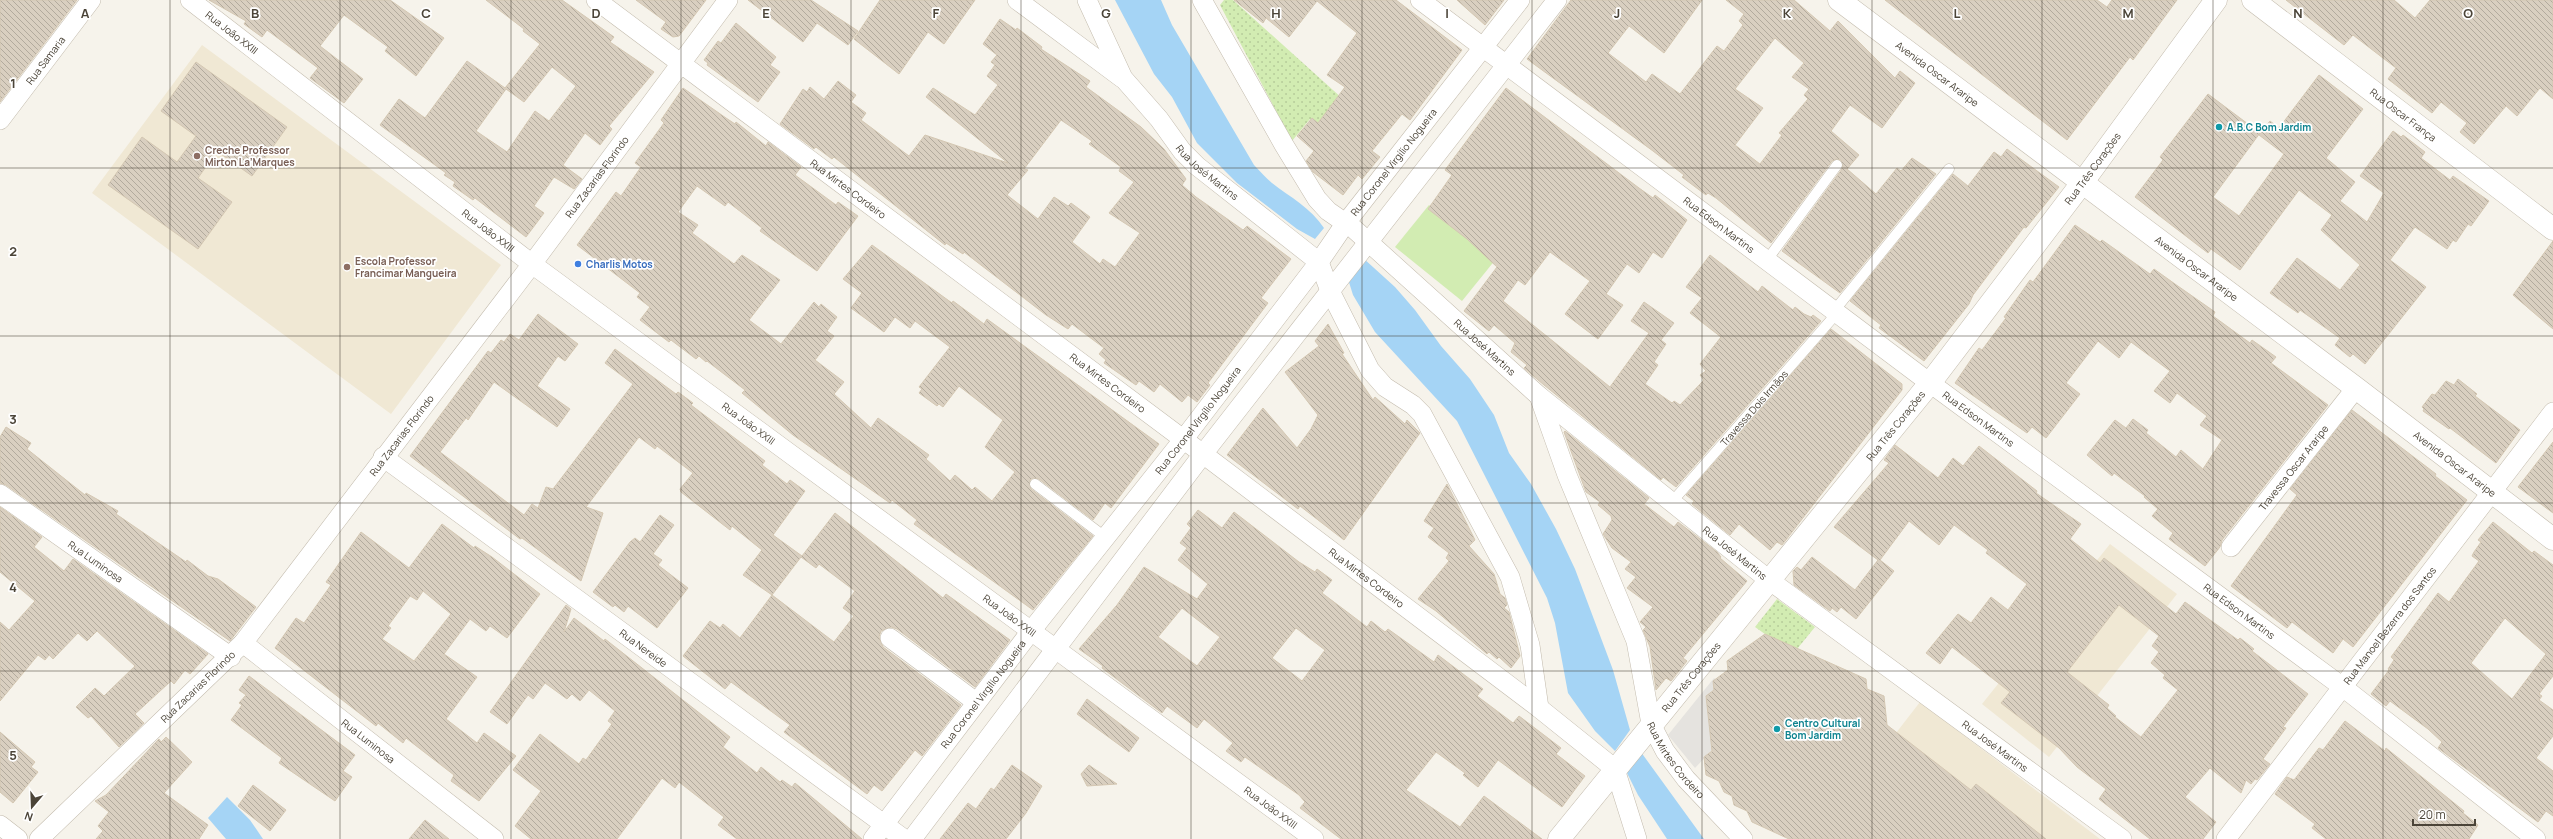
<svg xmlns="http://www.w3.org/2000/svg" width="2553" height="839" font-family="Manrope,sans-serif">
<defs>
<pattern id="park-dots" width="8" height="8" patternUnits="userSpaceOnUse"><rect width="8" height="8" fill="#d2ecb2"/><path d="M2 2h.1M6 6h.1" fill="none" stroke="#b6cc9a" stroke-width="1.8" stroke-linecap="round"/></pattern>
<pattern id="building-back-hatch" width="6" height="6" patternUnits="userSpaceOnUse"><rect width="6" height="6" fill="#d9cfc0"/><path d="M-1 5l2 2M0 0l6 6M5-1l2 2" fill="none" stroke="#b2aa9d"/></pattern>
</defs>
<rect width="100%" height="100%" fill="#f6f3eb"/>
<path fill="#f0e8d4" d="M202,45l299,220 -110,149 -299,-221z
M2110,544l67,50 -128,163 -67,-53z
M1920,702l180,137h-286z"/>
<path fill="#d2ecb2" d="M1429,205l67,54 -34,42 -67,-54z"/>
<path fill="url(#park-dots)" d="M1224,0h9l121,109 -24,25 -20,-15 -18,22 -72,-136z
M1777,599l38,28 -22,27 -38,-27z"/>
<path fill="#e5e3df" d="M1714,678l18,17 -3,37 -34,36 -27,-33z"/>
<path fill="#a5d4f5" d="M1115,0h46l11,25 82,140c6,6 12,13 18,18 18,14 39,25 52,45l-9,11 -18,-10 -60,-46 -40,-40 -25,-46 -18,-23z
M1363,258l32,29 20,23 26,36 29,33 24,36 15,38 22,31 25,45 19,40 38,101 17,60 -15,21 -20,-20 -27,-38 -13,-70 -8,-25 -90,-177 -82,-89 -22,-37 -5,-16z
M1638,748l66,91h-37l-29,-44 -13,-26z
M227,797l23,23 13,19h-37l-18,-21z"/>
<path fill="url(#building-back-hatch)" stroke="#d4c7b2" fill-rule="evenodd" d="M0,0h77l-77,102z
M209,0h181l54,38 -28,38 -31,-25 3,-4 -44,-32 -24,31 43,33 -19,24 -34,-25 8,-10 -51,-38 -5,7 -18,-13 2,-3z
M486,0h76l52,37 -4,5 44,30 -45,54 3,3 -12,16 -15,-12 -22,32 19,14 -8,10 -20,-12 -20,29 10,7 -18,24 -51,-39 -2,2 -20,-14 2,-4 -11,-7 2,-2 -66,-48 19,-26 26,19 42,-57 38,27 35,-44 -17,-13 1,-2zM552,67l24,19 -27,35 -14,-10 -28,41 -31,-21 30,-42 18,13z
M636,0h70l-27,36 -6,1 -12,-8 5,-7z
M748,0h63l47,31 -10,14 -31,-22 -14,19z
M880,0h95l-31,44 -16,-12 -29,42 -45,-35z
M1234,0h162l66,50 -52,70 -8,-6 -30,37 8,6 -18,22 -4,-4 -15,20 -30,-23 -7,-11 8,-10 -17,-15 15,-18 6,5 27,-36 -18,-12 30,-42 -40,-32 -28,36 -23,-19 -3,5z
M1457,0h47l-19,25z
M1571,0h131l-38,53 -35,-27 -21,27 38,29 6,-8 28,20 37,-48 7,5 19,-26 -4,-4 5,-7 -18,-14h68l36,31 8,-10 57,57 5,-7 15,12 -33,45 -32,-23 -19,26 28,24 -12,14 29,25 21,-26 4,3 11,-13 24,16 -96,119 -58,-42 60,-82 -1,-9 -4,-1 -5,2 -61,82 -55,-45 -8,-5 -2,2 -24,-18 2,-2 -31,-24 -126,-92zM1775,38l29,25 -12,14 17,12 -5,6 4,4 -29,34 3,2 -22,29 -25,-19 28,-37 -28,-19z
M1885,0h212l10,7 5,-7h65l-44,60 -3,-3 -63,83z
M2286,0h108l21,18 15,-18h123v99l-13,-11 -23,28 -11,-10 -32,38 -14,-12 7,-9 -26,-21 -9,11 -44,-34 8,-11 -43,-33 -9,10z
M1000,19l16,11 1,-2 25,19 -1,2 49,32 -4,6 55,40 23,22 22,30 -4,6 14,12 47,33 4,-4 44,33 -30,39 7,5 -60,80 2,2 -13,17 -9,-7 -6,7 -22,-18 -6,8 -15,-11 -3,4 -32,-22 2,-3 -7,-6 5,-6 -32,-24 -4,5 -22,-14 -82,-63 -1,2 -17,-11 -1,2 -111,-88 -2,2 -16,-12 -2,2 -34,-25 23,-35 4,3 3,-5 14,12 14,-18 18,14 -5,7 15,11 -5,7 48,36 16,-21 83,28 -82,-66 7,-9 42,27 23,-30 -11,-9 8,-11 -4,-3 6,-7 -14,-11zM1061,120l31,21 -3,3 32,23 -2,4 15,11 -25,31 31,20 -25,34 -12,-8 -3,5 -28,-22 18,-25 -19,-14 -3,3 -14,-9 -16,22 -31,-24 21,-25 -4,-1z
M736,23l40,34 -6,8 10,7 -22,30 -51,-37 1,-2 -4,-3 14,-19 3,2z
M196,62l91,65 -35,49 -35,-25 -19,27 34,24 -34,47 -90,-64 34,-48 35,25 19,-26 -35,-25z
M2319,75l44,34 -37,49 29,24 -15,19 27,21 17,-29 -24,-17 33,-45 8,6 2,-2 22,17 -4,6 29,22 3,-4 36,25 -18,25 -3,-2 -12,18 -3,-2 -6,9 -32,-22 -25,33 36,27 -61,77 -12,-10 -3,3 -15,-12 5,-7 -40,-28 -2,3 -28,-20 27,-35 43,32 20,-25 -39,-35 11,-15 -33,-25 -59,80 -29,-21 -3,4 -73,-56 28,-37 -3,-3 48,-63 52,39 -47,64 26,19 45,-62 -25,-19 11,-14 9,7z
M683,88l43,30 9,6 1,-2 30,24 2,-4 33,25 -6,8 41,30 2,-3 20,14 -41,55 -57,-40 2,-3 -34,-26 -3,4 -28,-20 -19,26 20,13 -6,8 42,31 8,-9 38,25 -31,40 32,24 33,-42 5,5 2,-3 16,13 -10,14 7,5 -19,24 29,22 -10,12 37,34 7,-10 51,37 -3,4 24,22 5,-6 17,15 3,-3 17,14 23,-29 -30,-25 18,-27 -44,-34 -16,21 -4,-3 -2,2 -18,-13 3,-4 -3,-2 31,-40 -35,-26 -5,7 -15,-11 -11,15 -33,-24 11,-15 -19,-14 29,-34 80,58 1,-2 31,23 3,-5 172,125 -48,64 -6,-5 -12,17 -54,-41 -6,-1 -3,2 1,9 62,47 -60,74 -119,-86 3,-4 -25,-20 -2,3 -97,-68 -51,-42 3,-3 -38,-29 -1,1 -7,-6 -3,3 -25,-19 -2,2 -29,-22 10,-13 -13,-10 3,-4 -63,-48 39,-53 5,4 20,-29 -6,-4 29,-40 -3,-3z
M1506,88l133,100 14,10 2,-3 32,25 -25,38 -9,-6 -14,21 -12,-9 -21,30 17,11 -25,34 -33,-25 25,-33 -40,-29 -25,33 -7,-5 -15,21 107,86 39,-54 -18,-12 13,-19 30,21 -13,17 5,4 -12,18 4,3 -13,19 27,19 2,-2 6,4 24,-25 -4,-5 6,-4 -6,-7 21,-27 -31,-24 12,-15 -16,-11 24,-32 48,37 4,-6 31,24 2,-3 9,7 7,3 2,-2 8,6 -145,166 -13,-10 -2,3 -117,-95 -20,-17 3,-3 -16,-13 4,-9 -21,-18 -5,6 -25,-20 33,-44 -30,-28 -39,-30 24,-34 -7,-5z
M2007,149l52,38 -33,41 -2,-1 -51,68 -4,9 -45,57 -45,-33 2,-3 -31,-24 103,-127 15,12 26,-34 7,5z
M2075,225l25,17 2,-2 48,34 4,-5 21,15 40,28 -2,4 37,27 2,-3 24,17 -5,6 57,42 -106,135 -2,7 -15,19 -36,-27 4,-6 -21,-17 6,-7 -14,-12 1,-1 -31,-23 -2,3 -25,-21 28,-35 11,8 7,-9 15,11 -2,3 30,24 5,-7 22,19 19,-29 -22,-15 7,-9 -30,-23 -7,10 -16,-12 16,-20 -39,-29 -12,16 -21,-17 -32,42 14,11 -34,44 -14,-11 -5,6 -72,-50 24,-35 3,2 24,-32 -2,-1 26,-37 3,2z
M2553,241v88l-40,-34z
M538,314l40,30 -13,17 -7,-5 -21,30 33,23 -13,18 -63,-45 -26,38 -2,-2 -26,34 84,63 8,-11 6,4 8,-21 7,2 80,-105 -28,-21 10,-14 61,45 2,-2 15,11 -2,2 74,56 -3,4 25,19 3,-4 15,11 -32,44 29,21 33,-43 108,85 3,-4 64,46 -35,47 -78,-58 -6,-2 -10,4 -2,6 4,10 78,58 -39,51 -7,-6 -33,41 -8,-6 -7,9 -83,-62 6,-7 -59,-43 -6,7 -42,-33 27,-35 10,7 3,-4 17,14 32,-43 -29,-20 19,-25 -30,-24 -2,4 -49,-38 -1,-3 13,-16 -36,-27 -2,3 -16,-12 -53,70 17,6 -22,68 -59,-43 -2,1 -110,-83 78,-105 3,2 10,-13 3,2 6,-8 9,6zM801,557l15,11 3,-4 36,27 -12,17 11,8 -20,26 -62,-47z
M1328,324l16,29 -2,1 31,46 2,-3 30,27 2,-4 13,13 -76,107 -44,-34 -2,3 -71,-54 36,-47 34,40 14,-19 7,-14 -33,-43 34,-26 -4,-5z
M1831,329l71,55v6l-120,155 -5,-3 -7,8 -31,-26 -9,11 -38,-31 2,-3 -8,-6z
M2458,379l19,15 -2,2 45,34 -24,33 -46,-35 -1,1 -26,-18 1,-2 -2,-2 10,-13 3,1 11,-14 8,4z
M2352,410l84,64 -1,2 32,24 -114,147 -10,-8 -10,14 -41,-31 -5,6 -56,-42 66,-91 -7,-6z
M6,427l25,16 -4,6 58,46 1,-2 32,18 -2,3 70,48 1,-2 21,16 10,3 38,28 -26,34 -224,-156 -6,-2v-46z
M1565,431l84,67 -5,6 30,23 4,-5 39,30 4,5 -1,1 27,23 -64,77 4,3 -16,20 -5,-3 -10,12 -6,-43 -7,-17 3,-3 -6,-5 13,-15 -26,-19 9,-11 -11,-8 6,-7 -19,-14 -9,-14 9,-14 -1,-4 -13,-11 2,-3 -14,-10 -22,-60z
M2553,442v71l-35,-26z
M1895,445l43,33 15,-20 10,8 16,-20 58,45 -1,2 45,31 -11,15 30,24 4,-5 72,56 9,-12 53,38 2,-2 14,11 -2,2 56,43 -25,33 3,1 -23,31 7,5 -13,16 -2,-1 -4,5 -5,-4 -5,13 -31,-25 -25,29 31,25 -13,17h-53l-51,-40 7,-10 -29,-22 -18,-19 -58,-45 9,-11 -58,-45 -12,17 -14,-11 32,-39 13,9 20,-26 17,13 19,-26 -41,-31 2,-3 -34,-25 -15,20 -30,-24 -29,39 14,11 -38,48 -15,-12 -4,5 -5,-4 -2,3 -36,-26 -1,-14 4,-4 4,3 11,-13 43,33 23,-30 -44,-33 55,-64 -5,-3zM2119,605l40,31 -7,10 7,6 -8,11 14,12 -2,3 15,12 -37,47 -26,-20 1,-1 -9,-8 2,-3 -42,-33z
M1447,484l28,56 -6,6 25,28 6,20 5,4 2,7 -3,3 5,4 11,44 -9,12 -12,-11 -2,2 -8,-7 -2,2 -51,-43 -18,-12 31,-38 -3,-3 3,-5 -21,-16 6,-9 -10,-7z
M0,507l42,30 -8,10 30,24 9,-12 135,95 -18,20 -5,-4 -11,14 -3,-3 -36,33 9,9 -25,24 -28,-31 -3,2 -12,-11 19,-19 9,8 31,-30 -38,-35 -10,10 -9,-8 -25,26 -4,-4 -4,5 -7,-5 -38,46v-79l9,8 26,-29 -35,-29z
M1198,510l24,18 12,-16 65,50 16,10 2,-3 15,11 -10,13 45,34 4,-6 14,11 3,-3 46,33 4,-7 45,34 -6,7 36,27 6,-7 42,32 -5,6 29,22 -23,31 -64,-47 -20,27 -15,-12 2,-2 -29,-21 -30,38 54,37 24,-31 58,43h-201l-41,-31 5,-6 -6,-7 -54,-38 -4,5 -15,-11 7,-8 -29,-24 -7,9 -30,-22 -5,7 -60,-45 1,-2 -24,-17 38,-44 27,-38 53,32 11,-15 -30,-24 9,-12 -7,-5 11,-15 -4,-4zM1182,608l38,29 -23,29 -39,-29zM1296,628l29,22 -23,31 -30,-23z
M660,515l14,10 -21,29 9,6 -4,5 30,23 -31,40 -29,-22 -4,6 -9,-7 -2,2 -20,-15 37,-50 5,-4 5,4z
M2493,522l39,31 2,-2 19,14v111l-14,18 3,2 -3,4 14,10v26l-17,22 17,13v45l-7,-5 -8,11 -100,-74 4,-6 -14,-13 -38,-28 -4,5 -15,-12 18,-24 -1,-1 6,-9 -3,-3 47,-64 11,9 30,-41 -7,-5 2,-4 7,-10 -3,-2zM2505,618l41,36 -34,45 -41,-36z
M442,524l32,24 1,-2 17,11 48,37 -33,44 -17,-12 -4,5 -16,-12 -26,35 33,23 -31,42 31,24 7,-10 32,23 -37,45 -28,-20 3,-6 -48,-37 -3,5 -25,-20 -2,3 -101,-78 21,-30 8,5 27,-38 -5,-3 35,-50 48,36zM423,591l28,23 -37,47 -32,-22 9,-11 -3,-2 22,-30 7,4z
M566,605l5,4 -7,23 10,-14 30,23 1,-2 125,98 -7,10 34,26 4,-6 19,15 2,-2 10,7 3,-4 67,56h-125l-19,-14 6,-8 -45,-35 -4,6 -13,-10 -45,61h-86l-16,-13 26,-35 -28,-21 27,-36 39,30 4,-6 3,2 26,-36 -4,-3 7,-10 -26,-21 -9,11 -8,-7 -5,5 -22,-16 -12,16 -5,-4 -21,29 -17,-12z
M1765,634l101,45 1,10 17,7 3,29 84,65 5,-6 70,55h-257l-37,-17 -5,-11 -13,-6 -2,-9 -8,-4 -5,-11 -13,-6 -2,-18 8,-6 -6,-55 8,-6 -1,-9 15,-11 -1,-9z
M249,676l106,79 -12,16 9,6 -17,24 -56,-38 3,-5 -51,-38 11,-15 -3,-2 7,-8 -7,-5z
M1087,699l52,39 -10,14 -52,-38z
M2345,721l40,30 1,-3 78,63 -1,2 15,12 -9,14h-143l-14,-11 3,-4 -40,-30 12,-17 7,3 25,-32 4,2z
M0,732l35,30 -4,5 7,5 -25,31 -13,-11z
M166,737l26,25 -28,31 44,32 -9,14h-103l7,-8 -5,-5 11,-14 -14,-11 11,-6 53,-56 2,3z
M1012,765l30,21 -16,27 -20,26h-66l28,-36 8,6 15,-21 3,2z
M1089,765l7,5 21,14 -30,2 -6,-12z
M253,785l33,25 -16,21 -32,-25z
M425,820l24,19h-40z"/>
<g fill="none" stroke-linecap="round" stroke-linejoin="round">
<g stroke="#c3bbad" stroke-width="11">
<g id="service">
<path d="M1767,260l70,-95"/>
<path d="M1834,311l115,-142"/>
<path d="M1035,484l70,53"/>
<path id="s1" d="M1671,503l166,-190"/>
</g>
</g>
<g stroke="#c3bbad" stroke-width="20">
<g id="minor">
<path id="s2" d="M190,0l342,264 782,575"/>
<path id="s3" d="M596,0l607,454 336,254 76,61 22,70"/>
<path d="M1017,0l105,78"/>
<path id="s4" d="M1087,0l36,78 36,41 23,32 15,15 122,96 11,29 40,79 15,17 28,18 9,9 88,163 20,68 9,63"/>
<path id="s5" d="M1202,0l82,145 33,54 11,12 26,18 185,167 230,184 353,259"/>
<path id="s6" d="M1420,0l510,383 414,305 192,151"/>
<path id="s7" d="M0,120l91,-120"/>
<path id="s8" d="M1539,396l28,79 69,166 15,83 14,27 21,28 57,60"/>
<path id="s9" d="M383,457l521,382"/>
<path id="s10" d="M0,494l231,163"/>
<path id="s11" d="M2231,547l125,-159"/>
<path d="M890,638l86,64"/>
<path id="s12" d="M243,643l251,196"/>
<path d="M0,825l18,14"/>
<path id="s13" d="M39,839l204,-196 289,-379 196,-264"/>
<path id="s14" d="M873,839l158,-208 152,-191 136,-178 26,-38 175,-224"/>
<path d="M912,839l291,-385 354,-454"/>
<path id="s15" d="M2226,839l327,-427"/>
</g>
</g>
<g stroke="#c3bbad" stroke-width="23">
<g id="tertiary">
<path id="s16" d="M1839,0l517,388 197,151"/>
<path id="s17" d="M2253,0l300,229"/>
<path id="s18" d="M1559,839l371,-456 152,-200 134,-183"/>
</g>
</g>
<use href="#service" stroke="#fff" stroke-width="10"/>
<use href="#minor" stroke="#fff" stroke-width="19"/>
<use href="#tertiary" stroke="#fff" stroke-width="22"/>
</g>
<path fill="none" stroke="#4b4438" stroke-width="1" stroke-opacity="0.55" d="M170,0v839M340,0v839M511,0v839M681,0v839M851,0v839M1021,0v839M1191,0v839M1362,0v839M1532,0v839M1702,0v839M1872,0v839M2042,0v839M2213,0v839M2383,0v839M0,168h2553M0,336h2553M0,503h2553M0,671h2553"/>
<g fill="#0f9aa8" stroke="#fff" stroke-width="1.5">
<circle cx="2219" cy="127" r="4"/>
<circle cx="1777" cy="729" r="4"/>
</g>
<g fill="#8d6e63" stroke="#fff" stroke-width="1.5">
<circle cx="197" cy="156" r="4"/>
<circle cx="347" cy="267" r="4"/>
</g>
<circle fill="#3f7fe0" stroke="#fff" stroke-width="1.5" cx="578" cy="264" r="4"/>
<g text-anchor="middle" stroke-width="3.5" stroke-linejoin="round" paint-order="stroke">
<g font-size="10" fill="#4b4438" stroke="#fff">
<text dy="4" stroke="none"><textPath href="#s2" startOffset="53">Rua João XXIII</textPath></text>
<text dy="4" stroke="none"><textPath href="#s7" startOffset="75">Rua Samaria</textPath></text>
<text dy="4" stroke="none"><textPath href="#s16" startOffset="123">Avenida Oscar Araripe</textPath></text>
<text dy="4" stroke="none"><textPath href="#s17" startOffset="189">Rua Oscar França</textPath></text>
<text dy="4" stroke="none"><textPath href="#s14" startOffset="854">Rua Coronel Virgílio Nogueira</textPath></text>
<text dy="4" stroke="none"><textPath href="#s18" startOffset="857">Rua Três Corações</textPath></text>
<text dy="4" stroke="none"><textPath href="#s4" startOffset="213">Rua José Martins</textPath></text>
<text dy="4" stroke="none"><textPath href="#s13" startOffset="868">Rua Zacarias Florindo</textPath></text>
<text dy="4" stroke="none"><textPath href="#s3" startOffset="315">Rua Mirtes Cordeiro</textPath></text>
<text dy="4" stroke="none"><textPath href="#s6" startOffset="374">Rua Edson Martins</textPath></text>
<text dy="4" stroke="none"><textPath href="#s2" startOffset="377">Rua João XXIII</textPath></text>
<text dy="4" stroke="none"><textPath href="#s16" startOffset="447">Avenida Oscar Araripe</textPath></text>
<text dy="4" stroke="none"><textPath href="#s5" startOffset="454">Rua José Martins</textPath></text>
<text dy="4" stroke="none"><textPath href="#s3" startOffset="639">Rua Mirtes Cordeiro</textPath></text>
<text dy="4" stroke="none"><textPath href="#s1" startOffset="126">Travessa Dois Irmãos</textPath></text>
<text dy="4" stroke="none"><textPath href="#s6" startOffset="698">Rua Edson Martins</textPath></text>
<text dy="4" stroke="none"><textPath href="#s14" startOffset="530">Rua Coronel Virgílio Nogueira</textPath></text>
<text dy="4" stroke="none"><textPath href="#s2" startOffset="701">Rua João XXIII</textPath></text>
<text dy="4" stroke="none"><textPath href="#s18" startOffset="533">Rua Três Corações</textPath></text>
<text dy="4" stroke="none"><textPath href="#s13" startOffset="544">Rua Zacarias Florindo</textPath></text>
<text dy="4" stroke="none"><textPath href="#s16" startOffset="771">Avenida Oscar Araripe</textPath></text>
<text dy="4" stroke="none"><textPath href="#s11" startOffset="101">Travessa Oscar Araripe</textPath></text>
<text dy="4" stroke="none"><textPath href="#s5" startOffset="778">Rua José Martins</textPath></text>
<text dy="4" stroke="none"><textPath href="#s10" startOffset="117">Rua Luminosa</textPath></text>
<text dy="4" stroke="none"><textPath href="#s3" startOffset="963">Rua Mirtes Cordeiro</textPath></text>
<text dy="4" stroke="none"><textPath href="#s6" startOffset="1022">Rua Edson Martins</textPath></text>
<text dy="4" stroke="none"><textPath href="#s2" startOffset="1025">Rua João XXIII</textPath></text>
<text dy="4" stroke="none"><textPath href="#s15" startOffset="269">Rua Manoel Bezerra dos Santos</textPath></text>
<text dy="4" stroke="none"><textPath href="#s9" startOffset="323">Rua Nereide</textPath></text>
<text dy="4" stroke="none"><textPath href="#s18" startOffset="209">Rua Três Corações</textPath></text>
<text dy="4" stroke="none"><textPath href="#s13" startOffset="220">Rua Zacarias Florindo</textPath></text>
<text dy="4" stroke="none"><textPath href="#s14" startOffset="182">Rua Coronel Virgílio Nogueira</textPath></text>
<text dy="4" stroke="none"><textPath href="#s12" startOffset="159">Rua Luminosa</textPath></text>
<text dy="4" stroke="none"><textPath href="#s5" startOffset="1102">Rua José Martins</textPath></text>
<text dy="4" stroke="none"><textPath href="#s8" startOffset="392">Rua Mirtes Cordeiro</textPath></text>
<text dy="4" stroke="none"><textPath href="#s2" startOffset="1349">Rua João XXIII</textPath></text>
</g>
<g font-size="10" font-weight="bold" fill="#0d838f" stroke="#fff" text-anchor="start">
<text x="2227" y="131">A.B.C Bom Jardim</text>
<text x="1785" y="727">Centro Cultural<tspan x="1785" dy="12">Bom Jardim</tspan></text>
</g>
<g font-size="10" font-weight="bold" fill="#785e54" stroke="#fff" text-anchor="start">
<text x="205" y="154">Creche Professor<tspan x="205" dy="12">Mirton La’Marques</tspan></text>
<text x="355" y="265">Escola Professor<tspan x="355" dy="12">Francimar Mangueira</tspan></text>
</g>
<g font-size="10" font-weight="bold" fill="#366cbe" stroke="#fff" text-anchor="start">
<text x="586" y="268">Charlis Motos</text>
</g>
</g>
<g font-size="13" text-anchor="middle" font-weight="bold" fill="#4b4438" stroke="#fff" stroke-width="3.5" stroke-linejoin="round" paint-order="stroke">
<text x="85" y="18">A</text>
<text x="255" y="18">B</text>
<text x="426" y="18">C</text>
<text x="596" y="18">D</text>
<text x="766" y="18">E</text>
<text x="936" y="18">F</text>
<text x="1106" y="18">G</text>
<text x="1276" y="18">H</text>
<text x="1447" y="18">I</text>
<text x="1617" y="18">J</text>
<text x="1787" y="18">K</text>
<text x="1957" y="18">L</text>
<text x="2128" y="18">M</text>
<text x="2298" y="18">N</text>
<text x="2468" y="18">O</text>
<text x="13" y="88">1</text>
<text x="13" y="256">2</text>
<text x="13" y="424">3</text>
<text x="13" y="592">4</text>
<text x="13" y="760">5</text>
</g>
<g transform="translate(32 807) rotate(199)" stroke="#ffffff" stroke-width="3" paint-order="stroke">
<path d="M0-3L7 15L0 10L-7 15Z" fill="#4b4438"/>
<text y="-6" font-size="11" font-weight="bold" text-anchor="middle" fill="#4b4438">N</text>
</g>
<path d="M2413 819v6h62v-6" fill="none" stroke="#4b4438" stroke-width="2"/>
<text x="2419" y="819" font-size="12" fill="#4b4438" stroke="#ffffff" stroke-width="3" paint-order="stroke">20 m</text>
</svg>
